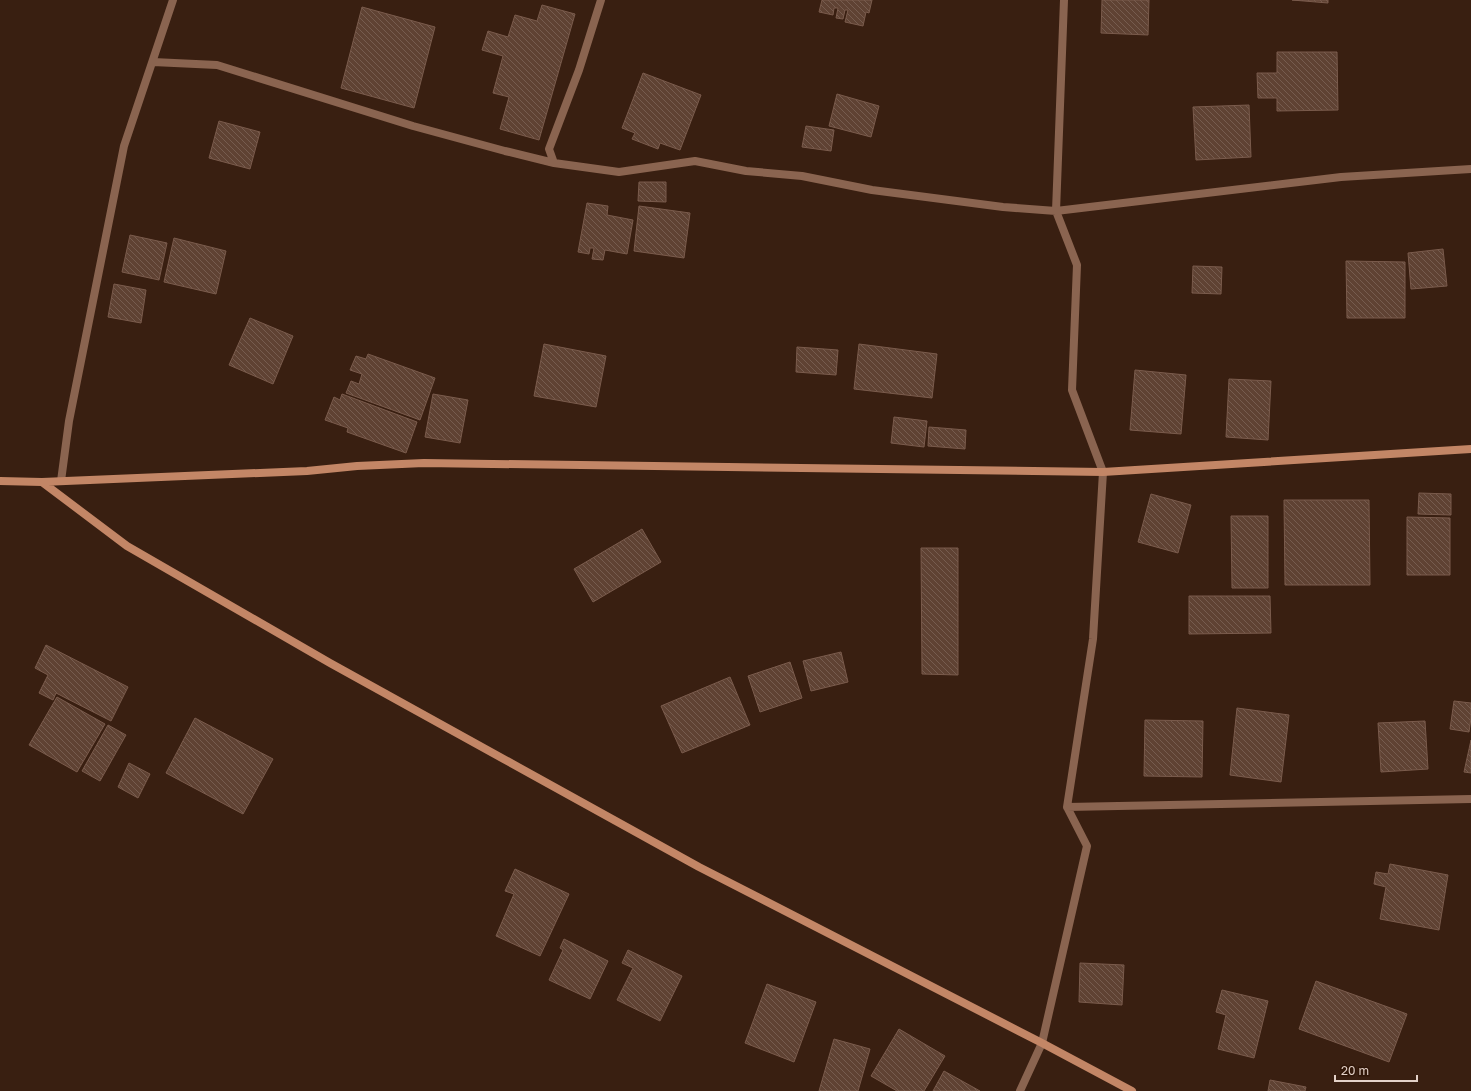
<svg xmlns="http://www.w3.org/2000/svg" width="1471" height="1091" font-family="'Golos Text',sans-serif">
<defs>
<pattern id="building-back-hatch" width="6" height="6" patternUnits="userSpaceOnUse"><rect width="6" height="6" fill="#5f4233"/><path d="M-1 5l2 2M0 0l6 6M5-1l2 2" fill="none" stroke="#765c4f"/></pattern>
</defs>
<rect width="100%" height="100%" fill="#391f11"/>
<path fill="url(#building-back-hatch)" stroke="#7a5b4c" d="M822,0h50l-3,13 -3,-1 -3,14 -18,-4 3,-12h-3l-2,9 -7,-1 2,-10h-4l-1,7 -14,-3z
M1102,0h47l-1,35 -47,-2z
M1292,0h36v3z
M542,5l33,9 -36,126 -39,-11 9,-32 -16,-4 10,-37 -21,-6 6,-19 20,6 7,-22 22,6z
M362,7l73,20 -21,81 -73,-20z
M1277,52h60l1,58 -61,1v-13h-19l-1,-25h20z
M643,73l58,22 -21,55 -20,-7 -2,6 -26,-10 3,-6 -13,-5z
M837,94l42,12 -8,31 -42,-11z
M1249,105l2,52 -55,3 -3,-53z
M219,121l41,11 -10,37 -41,-11z
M806,126l28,4 -3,21 -29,-4z
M639,182h27v20l-28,-1z
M587,203l21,3 -1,9 26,5 -6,34 -22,-4 -2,10 -11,-1 2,-11h-4l-1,6 -11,-2z
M639,206l51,7 -6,45 -50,-7z
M130,235l37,8 -8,37 -37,-8z
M174,238l52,13 -10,43 -52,-12z
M1443,249l4,37 -36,3 -3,-36z
M1346,261l59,1v56h-58z
M1193,266l29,1 -1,27 -29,-1z
M114,284l32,6 -5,33 -33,-6z
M250,318l43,18 -20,48 -44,-19z
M544,344l62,12 -10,51 -62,-11z
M859,344l78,10 -5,44 -78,-9z
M797,347l41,3 -2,25 -40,-3z
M368,354l67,24 -15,42 -74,-27 5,-12 8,3 3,-10 -12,-4 6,-14 10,3z
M1135,370l51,5 -5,59 -51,-4z
M1229,379l42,2 -3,59 -42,-3z
M342,394l75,28 -11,31 -59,-21 1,-4 -23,-8 9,-23 6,3z
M433,394l35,6 -8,43 -35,-6z
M894,417l33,4 -3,26 -33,-4z
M929,427l37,3 -1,19 -37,-3z
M1419,493l32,1v21l-33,-1z
M1151,494l40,11 -13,48 -40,-11z
M1284,500h85l1,85h-85z
M1231,516h37v72h-36z
M1407,517l43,1v57h-43z
M642,529l19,33 -68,40 -19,-33z
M921,548h37v127l-36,-1z
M1189,596h81l1,37 -82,1z
M46,645l82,42 -17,34 -55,-28 -3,7 -14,-7 9,-18 -13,-7z
M841,652l7,30 -37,9 -8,-30z
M790,662l12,36 -42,14 -12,-36z
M730,677l20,48 -68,28 -21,-47z
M57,697l48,27 -28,48 -48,-27z
M1454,701l17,2v15l-2,14 -19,-3z
M1237,708l52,7 -8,67 -51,-7z
M195,718l78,41 -30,55 -77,-41z
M1145,720l58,1 -1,56 -58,-1z
M1425,721l3,48 -47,3 -3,-49z
M108,725l18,10 -26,46 -18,-10z
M1471,740v33l-7,-1z
M129,763l21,11 -12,24 -20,-11z
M1390,864l58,11 -9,55 -59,-11 6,-32 -12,-3 2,-12 12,2z
M515,869l54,25 -29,62 -44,-20 18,-42 -9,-3z
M564,939l44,22 -18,38 -41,-19 14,-30 -3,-2z
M628,950l54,26 -22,45 -43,-21 16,-32 -11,-5z
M1080,963l44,2 -2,40 -43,-3z
M1316,981l91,33 -18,48 -90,-33z
M767,984l49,18 -22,60 -49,-19z
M1222,990l46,11 -14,57 -36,-9 8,-34 -10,-3z
M899,1029l46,27 -21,35h-27l-26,-15z
M834,1039l36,10 -12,42h-39z
M944,1071l36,20h-47z
M1270,1080l36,7 -1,4h-37z"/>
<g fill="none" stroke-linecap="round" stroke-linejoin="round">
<path stroke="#8a6450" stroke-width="8" d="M601,0l-22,70 -30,79 5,14 65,9 76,-11 51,10 56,5 70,14 131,17 53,4 285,-34 130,-8
M153,62l64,3 196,61 92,25 49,12
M61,481l8,-60 55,-275 49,-146
M1067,807l404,-8
M1020,1091l22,-48 45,-197 -20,-39 26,-168 10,-167 -31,-82 5,-125 -21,-54 8,-211"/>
<path stroke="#c38666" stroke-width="8" d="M0,481l42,1
M1132,1091l-90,-48 -343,-176 -369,-204 -203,-117 -85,-64 265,-11 50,-5 67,-3 679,9 368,-23"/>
</g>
<path d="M1335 1075v6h82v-6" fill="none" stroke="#e3d1c8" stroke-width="2"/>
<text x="1341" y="1075" font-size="12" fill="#e3d1c8" stroke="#2f1507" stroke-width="3" paint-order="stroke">20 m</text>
</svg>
